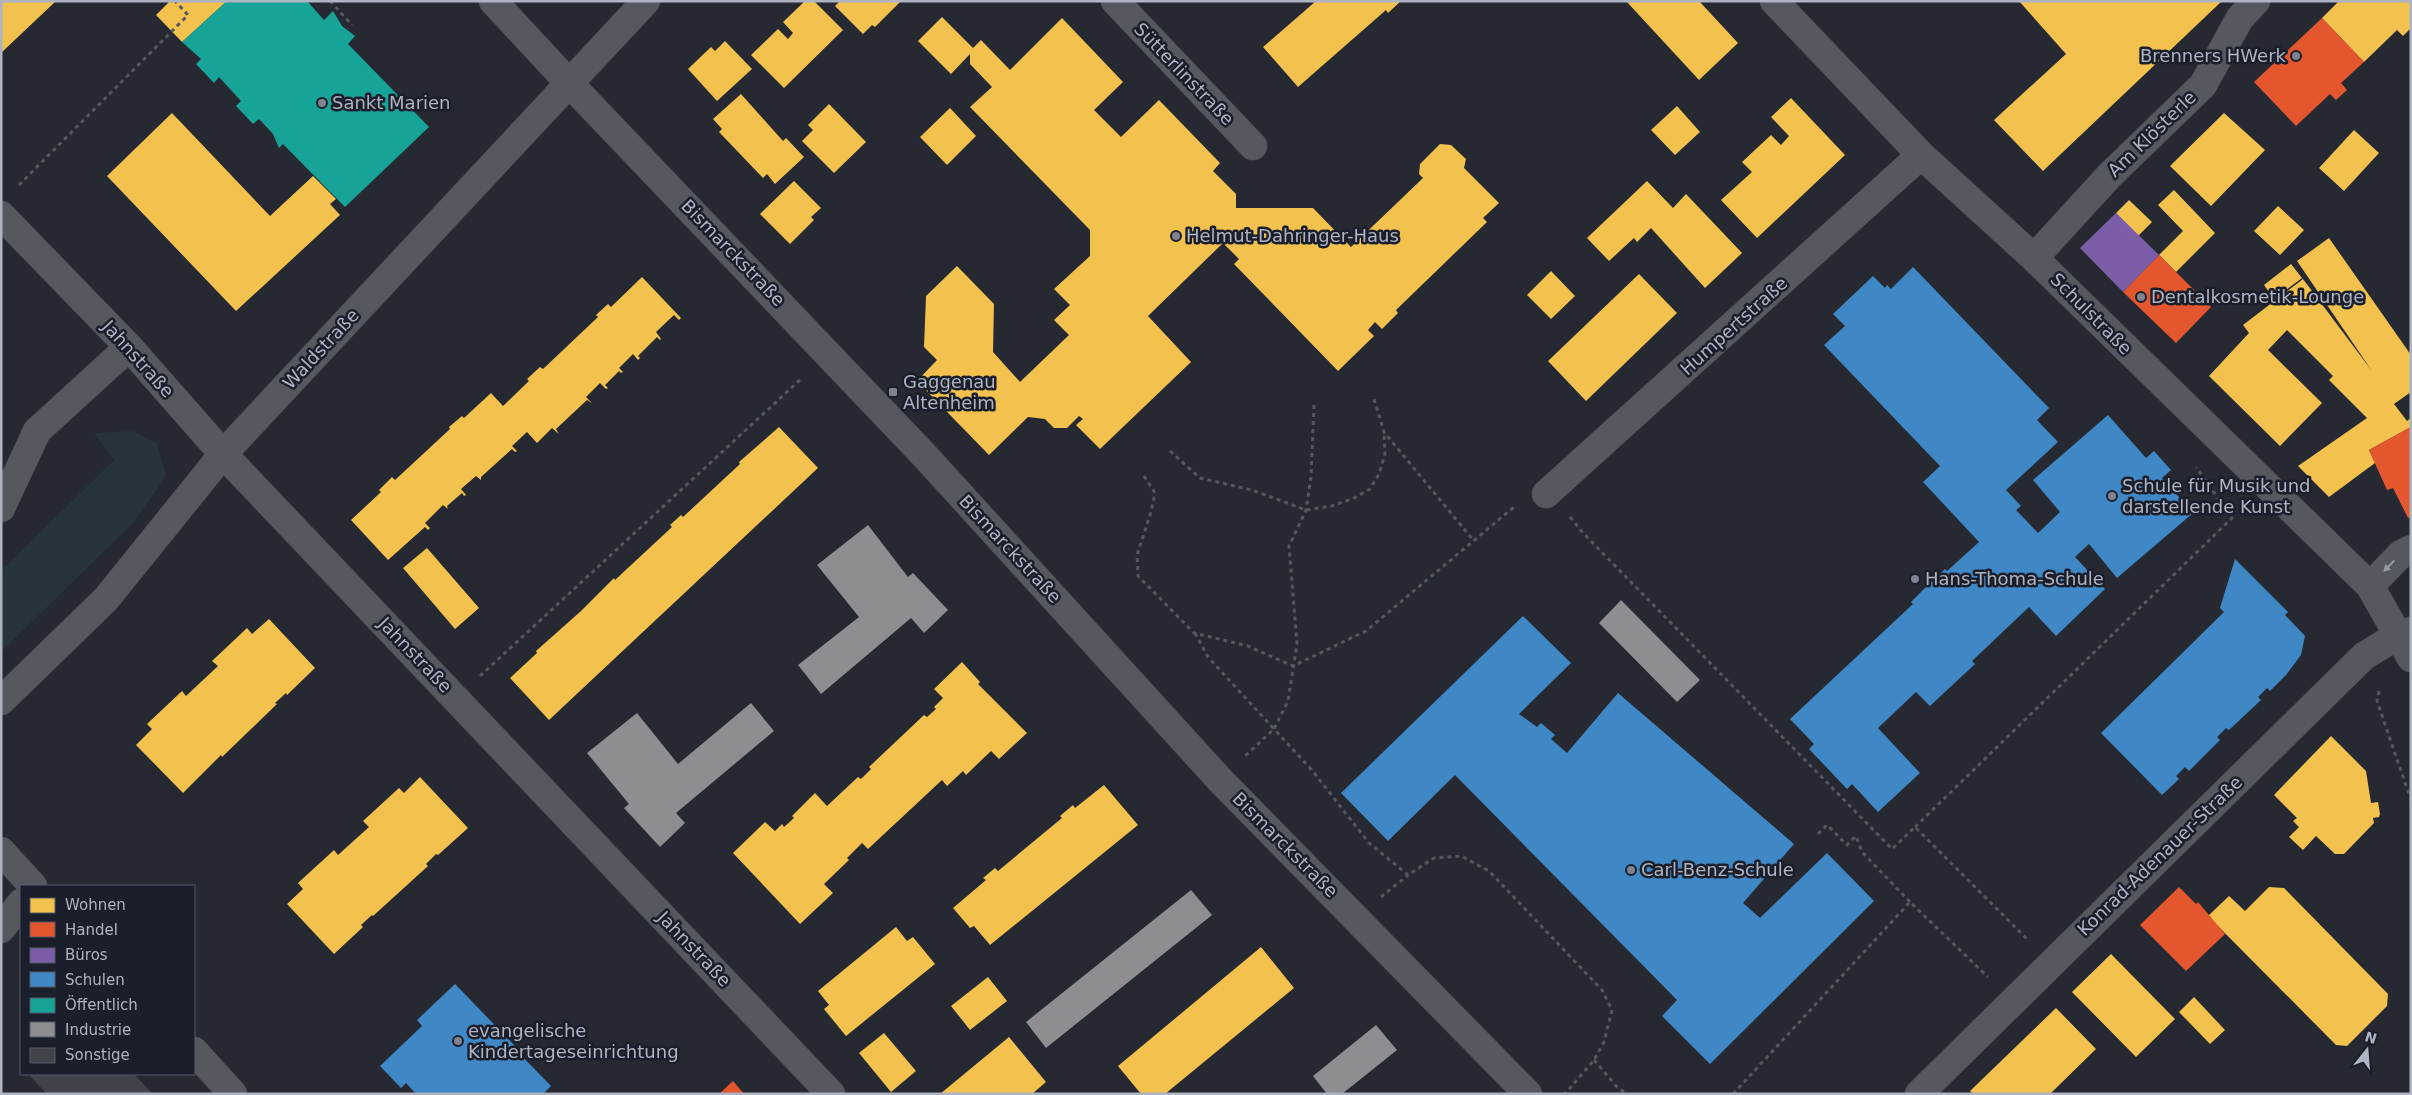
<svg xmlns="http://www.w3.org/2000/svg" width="2412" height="1095" font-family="'DejaVu Sans',sans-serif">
<rect width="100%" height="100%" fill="#262931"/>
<path fill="#273439" d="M132,431l25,12 9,33 -32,46 -133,130v-81l113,-111 -20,-27z"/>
<path fill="#f2c14e" d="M1,1h55l-55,52z
M170,1h57l-45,41 -26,-27z
M805,1h9l29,29 -59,58 -33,-33 27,-26 10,10 5,-6 -10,-11z
M840,1h61l-26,26 -3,-2 -9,9 -28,-28z
M1316,1h85l-13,12 -2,-3 -88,77 -35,-40z
M1626,1h73l39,42 -39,37z
M2019,1h203l-179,170 -49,-51 72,-66z
M2339,1h72v27l-8,8 -6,-6 -33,32 -42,-44z
M942,17l31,31 8,-8 29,30 52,-52 61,64 -29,28 27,27 38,-37 61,63 -7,8 23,23v14h77l38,39 72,-69 -4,-4 1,-10 20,-20 11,1 15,14 -2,9 35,35 -16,15 4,4 -91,88 2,3 -16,16 -7,-7 -7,8 6,6 -36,35 -104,-107 5,-5 -16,-16 -75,73 43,46 -91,87 -24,-24 7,-6 -4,-3 -12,12h-13l-9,-9 -17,-2 -39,38 -72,-74 20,-21 -13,-13 2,-51 31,-30 37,38 -1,48 27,30 49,-47 -15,-15 16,-15 -16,-16 36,-33v-26l-120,-123 22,-20 -22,-23v-10l-19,20 -33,-33z
M725,41l27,28 -35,32 -29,-32 23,-22 4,4z
M741,94l42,47 3,-3 18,19 -29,27 -8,-10 -4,4 -44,-46 3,-3 -9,-10z
M1791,98l54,57 -88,83 -36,-38 31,-28 -10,-10 29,-27 10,10 8,-9 -18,-19z
M829,104l37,38 -32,31 -32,-32 11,-11 -5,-5z
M1677,106l23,26 -25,23 -24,-25z
M950,108l26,28 -29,29 -27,-28z
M172,113l98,103 43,-40 23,23 -6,5 10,11 -104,96 -129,-135z
M2224,113l41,37 -54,56 -41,-40z
M2354,130l25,23 -35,38 -25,-23z
M794,181l27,27 -10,9 3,3 -24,24 -30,-30z
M1647,181l26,27 13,-14 56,59 -37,35 -54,-60 -14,14 -3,-4 -25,23 -22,-23z
M2174,190l41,43 -39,39 -17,-17 24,-24 -25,-26z
M2129,200l23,22 -14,14 -22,-23z
M2278,206l26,24 -24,25 -26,-24z
M2329,238l82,117v37l-17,12 13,17 4,-3v9l-42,23 6,13 -46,34 -31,-31 69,-48 -38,-38 4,-4 -46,-46 -19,20 54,53 -42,43 -71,-70 40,-43 -6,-8 60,-46 69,92 -75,-110z
M2291,264l11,14 -28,21 -10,-14z
M1551,271l24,25 -24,23 -24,-24z
M1639,274l38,39 -91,88 -38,-40z
M642,277l39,41 -2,2 -5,-5 -18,17 5,7 -1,1 -3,-3 -19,19 2,2 -2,2 -5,-6 -14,14 4,4 -2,1 -2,-2 -14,14 3,3 -2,1 -6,-6 -14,14 6,6 -5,-3 -31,29 3,5 -7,-6 -15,15 -10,-11 -15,14 5,5 -2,1 -3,-3 -31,28v3l-5,-4 -15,13 5,6 -2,1 -2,-3 -15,13 1,3 -5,-4 -18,18 5,5 -2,2 -3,-3 -37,33 -37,-40 30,-28 -2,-2 13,-13 3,3 55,-51 -1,-2 13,-11 2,2 27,-25 12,13 26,-25 -2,-2 13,-12 3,2 55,-52 -2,-2 12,-11 3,3z
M779,427l39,41 -269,252 -39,-42 27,-25 -1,-2 45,-40 33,-33 1,2 57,-53 -2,-2 11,-10 2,2 57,-53 -1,-2z
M427,548l52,60 -24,21 -52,-61z
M269,619l46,49 -28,27 -1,-2 -11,10 2,1 -55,53 -1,-2 -38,38 -47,-48 16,-16 -5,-5 35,-33 4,5 32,-30 -6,-5 35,-33 5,6z
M962,662l18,20 -2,2 49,49 -28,26 -8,-8 -25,24 -3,-4 -16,15 -5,-6 -74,69 -6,-6 -15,15 2,2 -25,24 9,9 -33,31 -67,-71 32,-31 10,9 7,-7 2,3 10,-9 -2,-2 23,-23 12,13 31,-29 3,2 10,-10 -2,-2 55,-52 3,2 9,-8 -2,-2 9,-9 -9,-9z
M2331,736l35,35 5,32 7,-1 2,12 -1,3 -6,1 1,5 -30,31h-9l-19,-18 -13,14 -14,-13 10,-10 -6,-6 4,-3 -23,-23z
M420,777l48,51 -30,27 -2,-1 -10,10 2,2 -55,50 -1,-1 -11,10 2,2 -29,27 -47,-50 16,-15 -5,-6 36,-33 4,5 31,-28 -6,-6 36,-33 5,5z
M1104,785l34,40 -148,120 -16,-19 -4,2 -17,-20 33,-28 -3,-2 12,-10 3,3 64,-53 -2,-2 13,-11 2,3z
M2269,887l15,1 104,106 -1,12 -40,40 -11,-1 -128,-129 21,-20 16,15z
M896,927l11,14 6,-4 22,27 -89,72 -22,-27 5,-4 -11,-14z
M1261,947l33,41 -129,106h-24l-23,-28z
M2111,954l64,65 -39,38 -64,-65z
M988,977l19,24 -37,29 -19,-24z
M2194,997l31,33 -15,14 -31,-32z
M2056,1008l40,41 -46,45h-77l-3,-3z
M884,1033l32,38 -25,21 -32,-39z
M1009,1037l37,45 -14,12h-92z"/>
<path fill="#e4572e" d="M2322,18l42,44 -23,21 6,7 -11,10 -6,-6 -34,32 -42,-44z
M2159,255l52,52 -35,36 -53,-51z
M2411,427v90l-3,1 -15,-30 -6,2 -18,-40z
M2179,887l17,17 2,-2 27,32 -39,37 -46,-46z
M733,1081l11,13h-25z"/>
<path fill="#7b5ea7" d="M2116,213l43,42 -36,37 -43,-44z"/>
<path fill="#3f88c5" d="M1913,267l136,141 -12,12 21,22 -52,48 15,16 -5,4 22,23 22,-21 -27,-32 75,-65 38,43 8,-7 8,9 9,10 -9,8 31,35 -76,65 -28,-34 -14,13 30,32 -49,47 -27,-29 -57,54 3,3 -45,42 -14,-14 -38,36 42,45 -42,39 -26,-28 -5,5 -38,-40 5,-5 -24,-25 123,-115 -2,-2 16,-16 18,-17 2,2 32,-29 -56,-60 17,-16 -116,-121 21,-19 -12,-12 40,-38 12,12 2,-3 4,4z
M2235,559l53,53 -3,3 20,21 -4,19 -15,20 -16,16 -3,-3 -9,9 3,3 -32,30 -3,-2 -9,9 3,3 -31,31 -4,-4 -9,9 3,3 -17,16 -61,-62 123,-121 -4,-4z
M1523,616l48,47 -52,51 18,13 4,-4 14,12 -4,4 16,14 51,-60 176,151 -51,59 17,15 67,-65 47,48 -164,163 -48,-48 15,-16 -222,-225 -67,66 -47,-48z
M455,984l62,64 -1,2 35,36 -8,8h-127l-10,-11 -5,5 -21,-22 42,-40 -5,-6z"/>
<path fill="#17a398" d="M227,1h80l17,19 9,-9 9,15 13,10 -7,8 81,83 -84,80 -62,-63 -4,4 -6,-14 -14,-15 -6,5 -17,-18 5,-5 -22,-24 -5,6 -18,-19 5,-5 -19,-17z"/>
<path fill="#8d8d92" d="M868,525l40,52 5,-4 35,37 -24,23 -13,-15 -90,76 -23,-29 61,-48 -42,-52z
M1621,600l79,80 -23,22 -78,-79z
M751,703l23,28 -98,82 9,10 -25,24 -36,-39 5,-4 -42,-51 50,-40 41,51z
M1191,890l21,25 -166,133 -20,-26z
M1376,1025l21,25 -55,44h-15l-14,-18z"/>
<path fill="#40434a" d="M32,1074h102l19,20h-106l-17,-18z"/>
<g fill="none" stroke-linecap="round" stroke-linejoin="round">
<g stroke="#42444a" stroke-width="29">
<path id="minor" d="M493,1l77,83 354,371 296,325 308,314
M1115,1l138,145
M1774,1l147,154 113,103 336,328 41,72
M1,215l128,132 94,107 608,640
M2034,258l75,-82 94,-91 37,-67 16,-17
M1546,494l375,-339
M1,508l36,-77 92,-84
M2370,586l31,-32 10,-5
M1,701l105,-102 117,-145 423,-453
M1,851l32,35
M1,929l20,-26
M194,1051l39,43
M1919,1094l445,-438 33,-20 14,-5"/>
</g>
<path stroke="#54575d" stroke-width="3" stroke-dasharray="4 4" stroke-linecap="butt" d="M330,1l22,24
M19,185l169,-170 -13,-14
M1374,399l10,33 90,109
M1314,405l-3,72 -5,33 -17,36 8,98 -9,57 -14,28 37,40 58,74 39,32 26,-17 27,-2 28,15 113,119 10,20 -8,32 -10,18 -29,34
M1170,451l30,27 52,12 54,20 26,-4 22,-8 16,-9 9,-15 6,-20 -1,-22
M1144,476l11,17 -4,19 -14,43 1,21 56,57 54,13 45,20 73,-35 148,-124
M1570,517l13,16 309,316 23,-22 112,112
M1195,633l13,24 66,72 -30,28
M480,676l322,-298
M2379,691l-2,10 34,99
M1915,827l317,-309 -36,-51
M1818,834l9,-9 20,20 9,-9 6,16 48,50
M1381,897l27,-22
M1594,1060l23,27 10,7
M1733,1094l177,-192 78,75"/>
<use href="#minor" stroke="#56585f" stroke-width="28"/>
</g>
<defs><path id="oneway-solid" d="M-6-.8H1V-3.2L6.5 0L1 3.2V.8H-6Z" transform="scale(1.25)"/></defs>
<use fill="#999daa" href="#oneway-solid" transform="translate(2389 566) rotate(134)"/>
<g fill="#7f8390" stroke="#1b1f2b" stroke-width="2">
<circle cx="2296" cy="56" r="5"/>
<circle cx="322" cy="103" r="5"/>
<circle cx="1176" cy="236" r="5"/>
<circle cx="2141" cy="297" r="5"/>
<rect x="888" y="387" width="10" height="10" rx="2.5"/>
<circle cx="2112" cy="496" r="5"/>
<circle cx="1915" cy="579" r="5"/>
<circle cx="1631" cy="870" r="5"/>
<circle cx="458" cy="1041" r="5"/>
</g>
<g text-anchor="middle" stroke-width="5" stroke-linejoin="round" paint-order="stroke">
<g font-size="18" fill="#afb4c3" stroke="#1b1f2b" text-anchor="start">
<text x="2286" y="62" text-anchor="end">Brenners HWerk</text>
<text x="332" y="109">Sankt Marien</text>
<text x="1186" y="242">Helmut-Dahringer-Haus</text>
<text x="2151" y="303">Dentalkosmetik-Lounge</text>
<text x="903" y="388">Gaggenau<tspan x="903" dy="21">Altenheim</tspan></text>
<text x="2122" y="492">Schule für Musik und<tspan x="2122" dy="21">darstellende Kunst</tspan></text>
<text x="1925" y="585">Hans-Thoma-Schule</text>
<text x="1641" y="876">Carl-Benz-Schule</text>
<text x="468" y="1037">evangelische<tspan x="468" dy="21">Kindertageseinrichtung</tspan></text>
</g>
<g font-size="18" fill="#afb4c3" stroke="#1b1f2b">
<text transform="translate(1184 74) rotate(46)" y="6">Sütterlinstraße</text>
<text transform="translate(2152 134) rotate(-44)" y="6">Am Klösterle</text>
<text transform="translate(733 253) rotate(46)" y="6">Bismarckstraße</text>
<text transform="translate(2091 314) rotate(45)" y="6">Schulstraße</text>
<text transform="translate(1734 326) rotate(-42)" y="6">Humpertstraße</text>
<text transform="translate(321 349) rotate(-47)" y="6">Waldstraße</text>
<text transform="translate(138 359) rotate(48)" y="6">Jahnstraße</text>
<text transform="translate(1010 549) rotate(47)" y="6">Bismarckstraße</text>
<text transform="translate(415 655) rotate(46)" y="6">Jahnstraße</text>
<text transform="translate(1285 845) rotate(45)" y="6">Bismarckstraße</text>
<text transform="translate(2160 856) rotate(-44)" y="6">Konrad-Adenauer-Straße</text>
<text transform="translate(694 949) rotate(46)" y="6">Jahnstraße</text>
</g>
</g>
<rect width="2412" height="1095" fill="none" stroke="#afb4c3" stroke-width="5"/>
<rect x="20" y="885" width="175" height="190" fill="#1b1f2b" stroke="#565b68"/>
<rect x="30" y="898" width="25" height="15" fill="#f2c14e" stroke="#565b68"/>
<text x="65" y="910" font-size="15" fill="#afb4c3">Wohnen</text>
<rect x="30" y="922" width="25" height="15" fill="#e4572e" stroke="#565b68"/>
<text x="65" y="935" font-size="15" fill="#afb4c3">Handel</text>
<rect x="30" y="948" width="25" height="15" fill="#7b5ea7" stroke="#565b68"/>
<text x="65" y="960" font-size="15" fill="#afb4c3">Büros</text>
<rect x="30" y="972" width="25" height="15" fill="#3f88c5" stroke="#565b68"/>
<text x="65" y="985" font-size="15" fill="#afb4c3">Schulen</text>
<rect x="30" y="998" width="25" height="15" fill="#17a398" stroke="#565b68"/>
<text x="65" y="1010" font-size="15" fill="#afb4c3">Öffentlich</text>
<rect x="30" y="1022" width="25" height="15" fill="#8d8d92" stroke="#565b68"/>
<text x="65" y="1035" font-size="15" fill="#afb4c3">Industrie</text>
<rect x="30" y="1048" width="25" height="15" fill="#40434a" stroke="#565b68"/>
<text x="65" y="1060" font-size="15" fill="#afb4c3">Sonstige</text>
<g transform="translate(2367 1050) rotate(17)" stroke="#1b1f2b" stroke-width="4" paint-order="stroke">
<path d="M0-4L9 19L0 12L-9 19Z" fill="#afb4c3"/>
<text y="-8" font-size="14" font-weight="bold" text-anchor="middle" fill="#afb4c3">N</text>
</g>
</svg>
